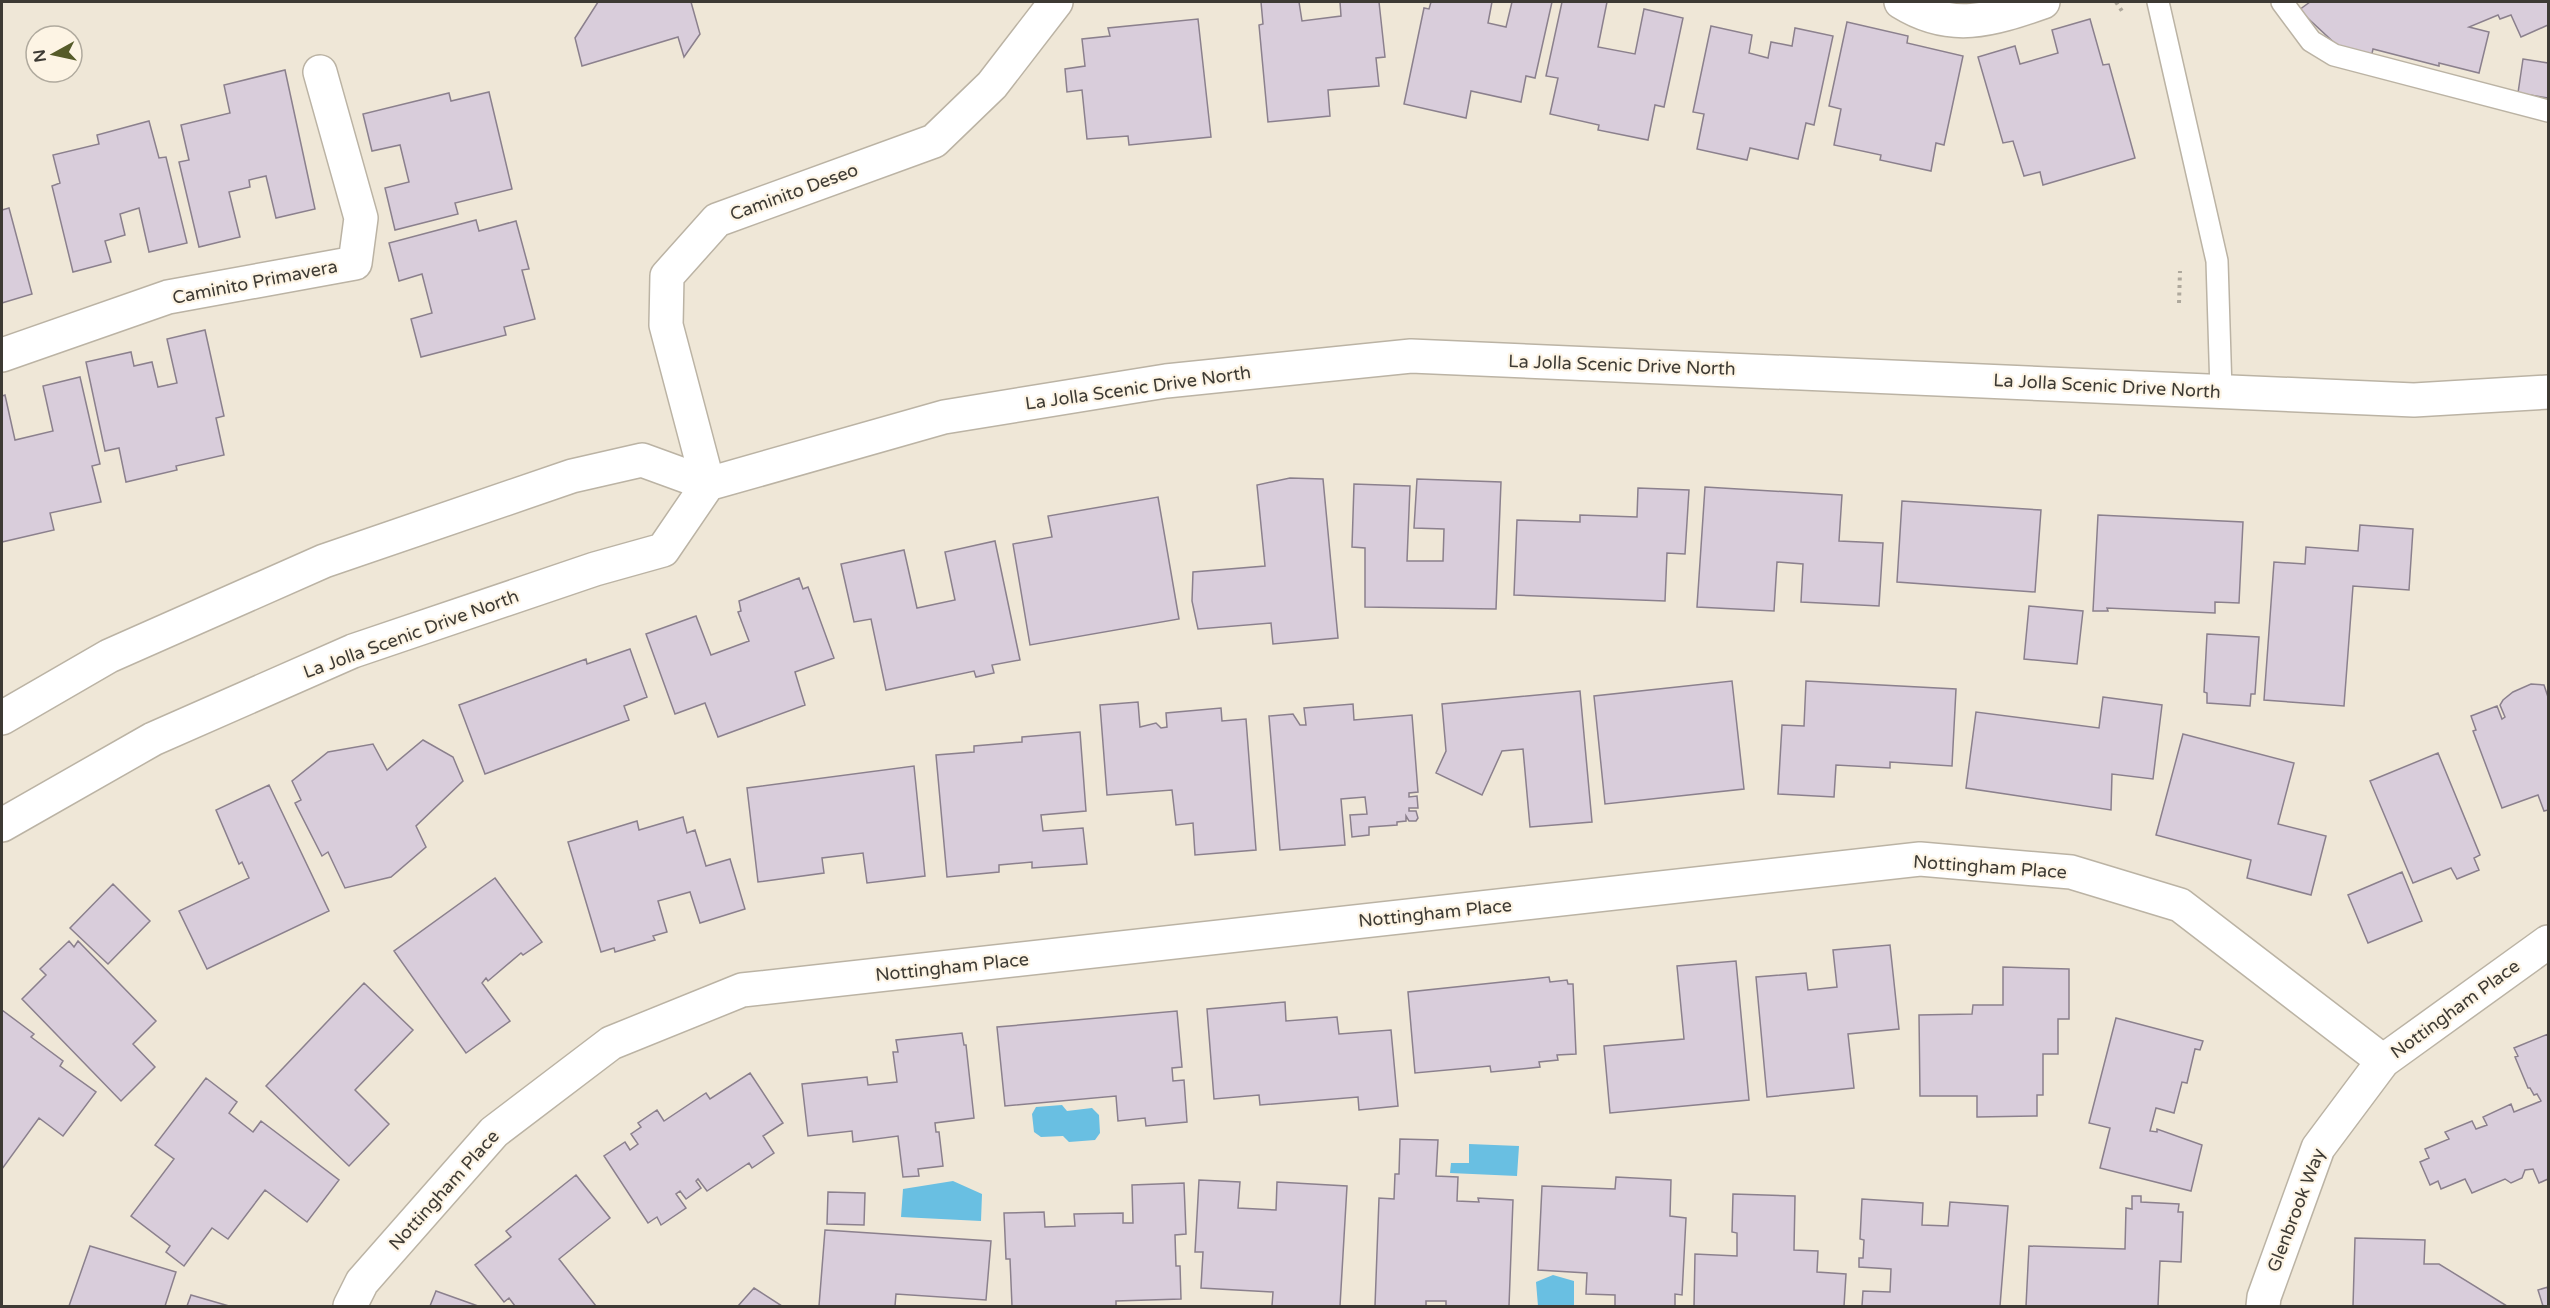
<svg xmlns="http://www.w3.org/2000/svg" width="2550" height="1308" font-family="'Varela Round',sans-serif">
<rect width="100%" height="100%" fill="#efe7d7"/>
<path fill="#69bfe2" d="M1062,1105l5,6 25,-3 7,7 1,18 -5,7 -26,2 -6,-6 -22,1 -7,-5 -2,-18 4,-7z
M1469,1144l50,2 -2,30 -67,-3 1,-10h18z
M953,1181l29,13 -1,27 -80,-4 2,-28z
M1553,1275l21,6v25h-36l-2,-24z"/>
<path fill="#d9cddb" stroke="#8b808d" stroke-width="1.5" d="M598,2h93l9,32 -16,23 -6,-20 -96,29 -7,-28z
M1261,2h38l3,19 39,-5 -1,-14h39l6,55 -9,1 3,28 -51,4 2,26 -62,6 -9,-97 4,-1z
M1431,2h61l-4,21 18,4 6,-25h40l-17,76 -9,-2 -5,26 -50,-11 -5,27 -62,-14 20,-96 5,1z
M1562,2h45l-9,45 37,7 9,-45 39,9 -19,89 -9,-2 -7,35 -50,-10 1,-5 -49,-11 8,-36 -12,-2z
M2310,2h238v23l-27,12 -10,-22 -11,4 -2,-4 -29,12 20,5 -10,41 -40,-10v3l-66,-17 -2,9 -30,-9 -42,-39z
M1198,19l13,118 -82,8 -1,-9 -41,3 -5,-49 -15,2 -2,-23 20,-3 -3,-27 28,-3 -2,-8z
M2090,19l13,46 6,-1 26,94 -92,27 -3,-13 -16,4 -11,-35 -10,2 -25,-86 37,-11 5,18 38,-11 -6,-23z
M1847,22l61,14 -1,7 56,13 -19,89 -8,-2 -5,28 -51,-11 1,-5 -47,-10 7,-36 -12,-3z
M1711,26l41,9 -3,18 19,5 3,-16 21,4 3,-18 38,8 -19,89 -8,-2 -8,36 -48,-11 -3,12 -50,-11 7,-35 -11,-2z
M2523,59l25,4v35l-30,-5z
M285,70l30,139 -39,9 -10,-42 -17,4 1,7 -21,5 11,45 -41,10 -20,-85 10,-2 -8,-35 49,-12 -6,-28z
M489,92l23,97 -57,14 3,11 -63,16 -10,-42 24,-6 -9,-37 -28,6 -9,-37 86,-21 2,8z
M149,121l10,37 7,-1 21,86 -38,9 -10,-44 -19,6 5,21 -20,6 6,21 -38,10 -21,-86 8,-3 -7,-28 46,-11 -2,-9z
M9,208l23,86 -30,9v-93z
M476,220l3,11 37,-10 13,48 -7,1 13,49 -31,8 2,8 -85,22 -10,-38 21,-6 -10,-39 -23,7 -10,-38z
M205,330l19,86 -8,2 8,37 -48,11 1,4 -51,12 -7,-34 -14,3 -19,-89 45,-10 3,14 18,-4 6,25 19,-4 -10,-44z
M80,377l20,87 -8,2 9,36 -51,11 4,17 -52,12v-146l3,-1 10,45 38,-9 -10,-45z
M1290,478l33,1 15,159 -65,6 -2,-21 -73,6 -6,-28 1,-29 72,-6 -8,-81z
M1417,479l84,3 -5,127 -131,-2v-59l-13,-1 2,-63 56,2 -3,75h36l1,-32 -30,-1z
M1705,487l137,8 -3,46 44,2 -4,63 -78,-4 2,-38 -26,-2 -3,49 -77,-4z
M1638,488l51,2 -4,64 -18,-1 -2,48 -151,-6 3,-75 63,2v-7l57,2z
M1158,497l21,122 -149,26 -17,-101 39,-7 -4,-21z
M1902,501l139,9 -6,82 -138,-10z
M2098,515l145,7 -4,81 -24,-1v11l-108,-5 1,3h-15z
M2360,525l53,4 -4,61 -56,-4 -9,120 -80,-6 10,-138 31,2 1,-17 52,4z
M995,541l25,119 -28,5 2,8 -18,4 -2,-6 -88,19 -15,-71 -17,3 -13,-58 63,-14 13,58 38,-8 -10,-48z
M799,578l4,11 5,-2 26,71 -39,14 10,33 -87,32 -13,-34 -30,11 -29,-80 50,-18 15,39 38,-14 -11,-29 3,-1 -2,-10z
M2029,606l54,5 -6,53 -53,-5z
M2207,634l52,3 -4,57h-4l-1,12 -43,-3v-10l-3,-1z
M630,649l17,48 -23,9 5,14 -144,54 -26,-69 127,-46 1,5z
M1732,681l12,108 -139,15 -11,-108z
M1806,681l150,8 -4,77 -62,-4v6l-54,-3 -2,32 -56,-3 4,-69 22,1z
M2531,684l13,1 4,12v113l-4,1 -6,-16 -36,13 -29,-77 3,-1 -5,-14 26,-10 5,13 3,-2 -5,-12 3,-5 10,-8z
M1580,691l12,131 -62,5 -7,-78 -21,2 -20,44 -46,-22 10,-22 -4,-47z
M2103,697l59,8 -9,74 -41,-5 -1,36 -145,-22 10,-76 123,16z
M1138,702l2,25 16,-4 5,5 6,-1 -1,-14 55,-5 1,13 24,-2 10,131 -61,5 -2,-32 -17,2 -4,-35 -65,5 -7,-90z
M1353,704l1,16 58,-5 6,77 -9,1v4l8,-1 1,12h-9v3h7l2,7 -2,3h-7l-3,-5v5l-9,1v3l-28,2v8l-17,2 -2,-22 17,-1 -2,-17 -24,2 4,46 -65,5 -11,-134 24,-2 7,11h6l-2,-17z
M1080,732l6,79 -45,4 2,16 40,-3 4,36 -55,4v-6l-33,3v7l-52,5 -11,-122 38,-3v-6l48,-4v-5z
M2183,734l111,29 -16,61 48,12 -15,59 -64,-17 4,-18 -95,-25z
M423,740l30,17 10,24 -47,45 10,21 -35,30 -46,11 -17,-36 -6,4 -27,-53 6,-3 -9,-19 36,-29 45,-8 14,26z
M2438,753l42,102 -6,3 5,12 -22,9 -6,-11 -38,15 -43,-102z
M914,766l11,110 -58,7 -4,-30 -41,5 2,15 -66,9 -11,-94z
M269,785l60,126 -122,58 -28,-58 70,-33 -7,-16 -3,2 -23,-54z
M683,817l4,16 8,-3 11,36 24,-7 15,50 -45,14 -10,-31 -32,9 9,31 -14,4 2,4 -40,12 -1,-4 -13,4 -33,-110 69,-21 2,9z
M2402,872l20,49 -54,22 -20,-48z
M495,878l47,64 -19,13 -2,-2 -33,28 -2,-3 -4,5 28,38 -44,32 -72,-102z
M113,884l37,37 -42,43 -38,-36z
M69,941l5,6 4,-6 78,80 -23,23 22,23 -34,34 -99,-102 24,-24 -6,-6z
M1890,945l9,84 -51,5 6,54 -87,9 -11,-120 50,-4 2,17 29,-3 -4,-37z
M1736,961l13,139 -139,13 -6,-67 80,-7 -7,-73z
M2003,967l66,2v50h-11v35h-15v41h-6v21l-60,1v-21h-57l-1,-81 53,-1 1,-9h30z
M1549,977l1,5 17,-2 1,4h5l3,70 -19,1 1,5 -19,2 1,5 -49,5 -1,-6 -75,7 -7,-81z
M364,983l49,47 -58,60 34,34 -40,42 -83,-80z
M1285,1002l1,19 51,-4 2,17 52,-4 7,76 -39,4 -1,-13 -98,8 -1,-10 -45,4 -7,-90z
M2,1010l32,24 -3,3 32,24 -3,5 36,26 -33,44 -24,-18 -37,51z
M1177,1011l5,56 -10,1 1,13 11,-1 3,42 -41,4 -1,-8 -27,3 -2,-25 -111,10 -8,-79z
M2116,1018l87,23 -3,9 -5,-1 -8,34 -5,-1 -8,31 -18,-5 -6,23 7,1v-3l45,16 -11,46 -91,-23 10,-40 -21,-5z
M962,1033l2,12h2l8,73 -39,5 1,9h3l4,34 -25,3 1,7 -16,1 -5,-41 -45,6 -1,-11 -44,5 -6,-52 65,-7 1,8 29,-3 -4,-30h5l-2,-12z
M2548,1034v145l-9,4 -6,-14 -8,1 -3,8 -11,5 -6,-4 -33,14 -7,-14 -24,10 -3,-8 -8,4 -10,-23 9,-4 -4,-9 24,-10 -4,-7 27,-11 4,8 11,-4 -4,-8 28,-13 3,8 27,-11 -4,-7 -3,1 -4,-7h-2l-13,-31 3,-1 -4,-8z
M750,1073l33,50 -20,13 11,17 -22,15 -3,-5 -42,28 -9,-12 -2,2 5,7 -15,11 -6,-8 -4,3 10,14 -25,17 -4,-8 -9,6 -44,-67 21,-14 5,8 8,-6 -7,-10 10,-7 -3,-4 19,-13 7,11 42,-28 4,6z
M206,1078l31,24 -8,11 24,19 8,-11 78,59 -32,42 -42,-32 -37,49 -16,-11 -28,38 -18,-14 4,-6 -39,-30 43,-57 -19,-14z
M1400,1139l38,1 -2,36 22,1 -1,24 22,1 -1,-4 35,2 -4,106h-63v-5h-20v5h-51l4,-108 15,1 1,-25h4z
M576,1175l34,43 -51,41 37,47h-81l-6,-8 -5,4 -29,-37 36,-28 -5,-6z
M1616,1177l55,3 -1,36 16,2 -4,77 -7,-1v12h-60v-11l-29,-1 1,-21 -49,-3 4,-84 73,3z
M1199,1180l41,2 -2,26 38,2 1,-28 70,4 -7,120h-68l1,-14 -72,-4 2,-36h-8z
M1184,1183l2,51 -11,1 1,31h4l1,33 -65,2v5h-104l-2,-47h-4l-2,-46 40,-1 1,15 30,-1 -1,-12 49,-1v10h10l-1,-38z
M828,1192l37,1 -1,32 -37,-1z
M1733,1194l62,2 -1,54 24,1 -1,21 29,2 -2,32h-150l1,-52 42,2v-23l-5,-1z
M2132,1196h9v6l38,2 -1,8h5l-2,50 -21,-1 -2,45h-132l3,-60 96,3 1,-41 6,1z
M1862,1199l61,4 -1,22 26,1 2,-24 58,4 -8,100h-138l1,-15 27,1 1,-23 -32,-2v-9h4l1,-18 -4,-1z
M825,1230l166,11 -5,59 -90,-6 -1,12h-76z
M2355,1238l70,2 -1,24h15l68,42h-154z
M90,1246l86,26 -11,34h-96z
M2548,1287v19h-5l-5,-16z
M754,1288l28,18h-44z
M436,1291l42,15h-48z
M191,1295l38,11h-42z"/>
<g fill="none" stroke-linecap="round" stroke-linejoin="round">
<g stroke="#bbb3a4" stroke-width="24">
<path id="service" d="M2158,2l59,259 4,130
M2282,2l29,39 23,14 214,56"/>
</g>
<g stroke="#bbb3a4" stroke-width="36">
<path id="minor" d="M1901,2c50,31 90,18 142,0
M2,355l166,-58 187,-34 6,-45 -41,-146
M708,484l-42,-159 1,-49 50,-56 217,-79 58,-56 64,-83
M350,1306l12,-24 132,-150 117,-89 131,-53 1178,-131 151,13 109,33 203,156"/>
</g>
<g stroke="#bbb3a4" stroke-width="36">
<path id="tertiary" d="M2263,1306l1,-9 54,-149 65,-87 165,-119"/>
</g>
<g stroke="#bbb3a4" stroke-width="36">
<path id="secondary" d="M2,718l107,-62 215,-95 248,-85 70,-16 66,24 236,-67 222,-36 245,-25 1003,44 134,-8
M2,825l151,-86 200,-88 242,-82 68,-19 45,-66"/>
</g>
<path stroke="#aea89c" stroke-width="4" stroke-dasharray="3 4.5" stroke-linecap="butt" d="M2116,2l8,12
M2179,303l1,-32"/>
<use href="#service" stroke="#fff" stroke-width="21"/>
<use href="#minor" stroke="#fff" stroke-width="33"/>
<use href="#tertiary" stroke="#fff" stroke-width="33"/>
<use href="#secondary" stroke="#fff" stroke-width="33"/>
</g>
<g text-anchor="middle" stroke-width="4.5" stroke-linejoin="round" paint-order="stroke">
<g font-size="18" fill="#3d3a34" stroke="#fdf4e4">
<text transform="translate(794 192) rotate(-20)" y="6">Caminito Deseo</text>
<text transform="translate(255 282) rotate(-11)" y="6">Caminito Primavera</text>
<text transform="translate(1622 365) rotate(2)" y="6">La Jolla Scenic Drive North</text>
<text transform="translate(2107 386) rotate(3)" y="6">La Jolla Scenic Drive North</text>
<text transform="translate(1138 388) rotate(-8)" y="6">La Jolla Scenic Drive North</text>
<text transform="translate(411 634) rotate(-20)" y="6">La Jolla Scenic Drive North</text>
<text transform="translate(1990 867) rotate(4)" y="6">Nottingham Place</text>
<text transform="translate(1435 913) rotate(-6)" y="6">Nottingham Place</text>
<text transform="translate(952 967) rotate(-6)" y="6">Nottingham Place</text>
<text transform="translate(2455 1009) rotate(-36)" y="6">Nottingham Place</text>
<text transform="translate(444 1190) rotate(-48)" y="6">Nottingham Place</text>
<text transform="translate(2296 1210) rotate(-69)" y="6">Glenbrook Way</text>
</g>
</g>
<rect width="2550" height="1308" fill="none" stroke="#3d3a34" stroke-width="6"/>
<g transform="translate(54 54) rotate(262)"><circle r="28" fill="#fdf4e4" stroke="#b0aa9e" stroke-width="1.5"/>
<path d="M0-4.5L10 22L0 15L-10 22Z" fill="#565b29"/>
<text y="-9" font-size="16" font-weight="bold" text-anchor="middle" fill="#3d3a34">N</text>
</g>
</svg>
